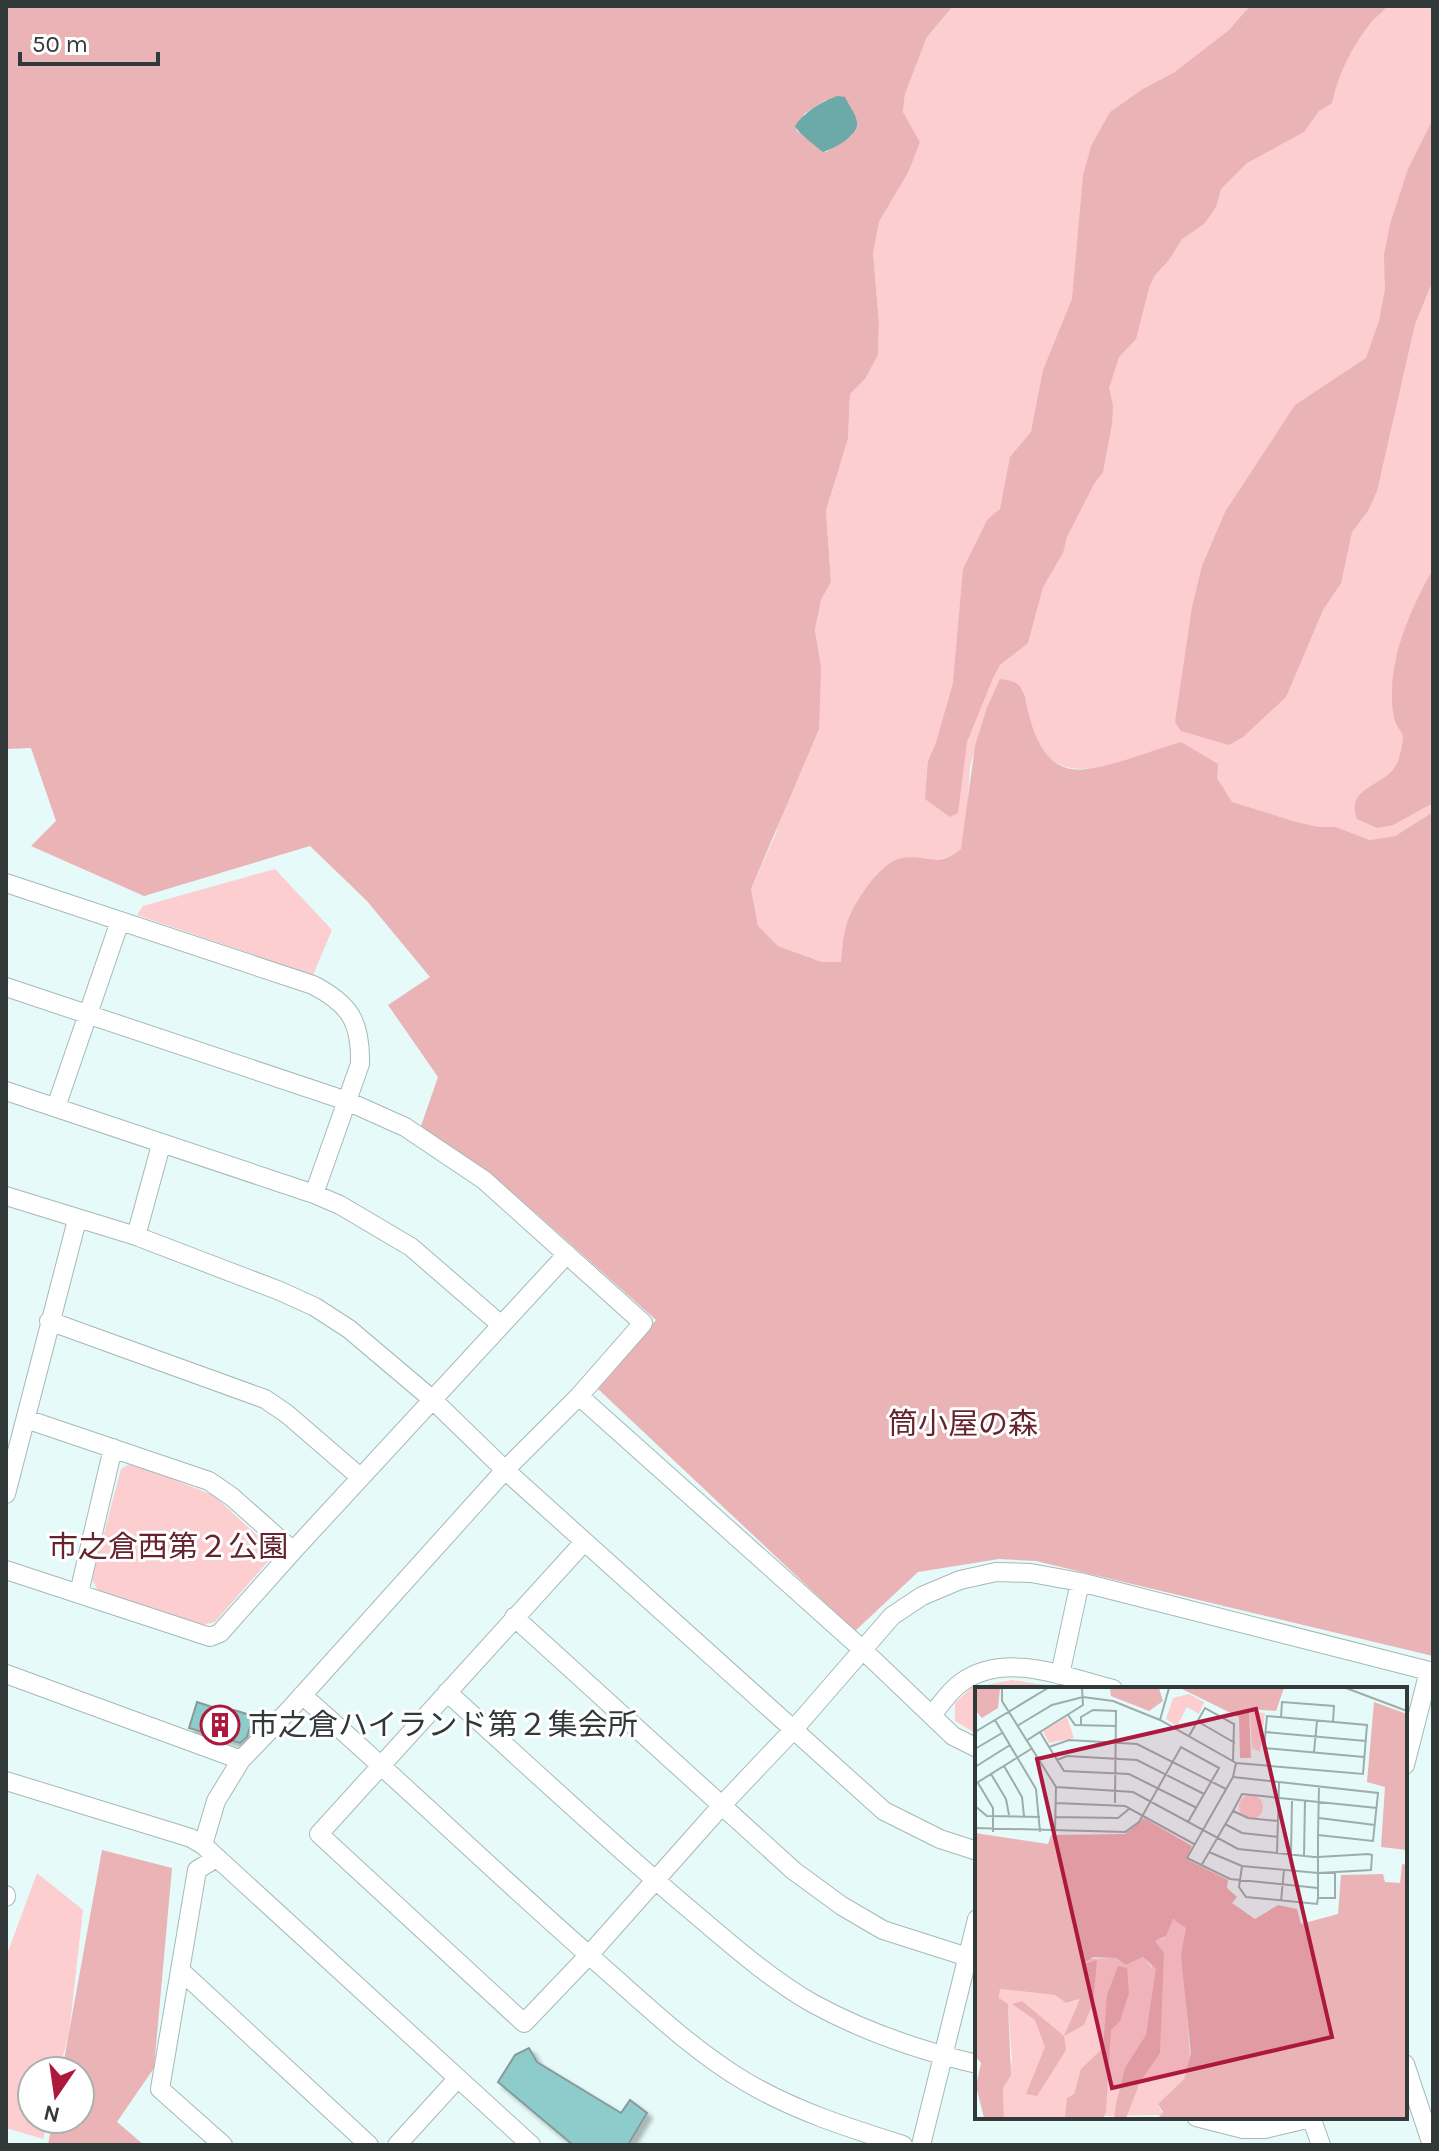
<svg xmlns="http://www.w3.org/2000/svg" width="1439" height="2151" font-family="Karla,'Noto Sans JP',sans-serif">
<defs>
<filter id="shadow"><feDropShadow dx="5" dy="5" stdDeviation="2" flood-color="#0004"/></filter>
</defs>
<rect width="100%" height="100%" fill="#e5faf9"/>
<path fill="#fcced0" d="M953,6h480v806l-38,24 -25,4 -34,-13h-17l-22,-5 -66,-20 -14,-24 -36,-36c-37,10 -105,47 -136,12 -15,-15 -17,-44 -22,-65l-37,21 -16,57 -3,48 -5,34c-20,15 -37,11 -60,9l-60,88 -1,16h-19l-44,-16 -20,-19 -7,-38 25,-56 45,-166 -6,-37 6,-30 10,-18 -5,-70 22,-73 2,-45 15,-15 13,-24 1,-32 -6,-70 6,-31 30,-51 11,-29 -17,-30 2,-18 22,-57z
M275,869l57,61 -19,45 -176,-60 6,-9z
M131,1463l82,32 59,54 -2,10 -55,63 -18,4 -98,-33 -7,-14 29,-110z
M1012,1680l52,8 -87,1v45l-22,-13v-18l16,-15z
M37,1873l46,37 -14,123 -10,38h-27v48h16l-5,20 -37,-11v-171z"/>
<path fill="#eab3b6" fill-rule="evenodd" d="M6,6h947l-26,31 -22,57 -2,18 17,30 -11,29 -30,51 -6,31 6,70 -1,32 -13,24 -15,15 -2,45 -22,72 5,71 -10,18 -6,30 6,37 -2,62 -68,160 7,37 20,20 44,16h19c1,-16 3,-35 10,-49 9,-18 30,-51 51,-55 25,-4 35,11 59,-9l14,-103 11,-36 14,-31c8,1 16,2 21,9 5,6 5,17 7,24 8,30 21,62 58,57 33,-4 63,-18 95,-27l37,22 -1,14 15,24 65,20 22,5h17l34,13 25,-4 38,-24v844l-397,-95 -37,-2 -81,13 -63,59 -257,-242 58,-69 -126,-112 -109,-82 17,-49 -50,-72 42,-28 -63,-76 -57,-55 -166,50 -113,-50 25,-25 -25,-73 -25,1zM826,100l29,29 -3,6 -26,17 -30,-22 8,-16z
M1250,6h137c-5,7 -13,12 -18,19 -18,23 -31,50 -37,78l-13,8 -15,21 -57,31 -26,26 -5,18 -12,17 -22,15 -13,21 -14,15 -6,13 -13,51 -17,18 -10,31 4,17 -1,19 -9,48 -9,12 -27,53 -4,16 -20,34 -15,56 -28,22 -7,13 -26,64 -9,71 -8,4 -25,-18 3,-38 8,-18 17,-60 10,-114 24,-49 13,-11 10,-52 21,-25 12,-62 29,-71 11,-123 8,-30 19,-34 33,-23 32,-17 54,-42z
M1433,119v161l-18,44 -38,167 -9,20 -16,21 -11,51 -18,27 -37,87 -43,40 -14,8 -48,-14 -6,-9 17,-115 10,-41 23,-54 70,-107 71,-47 13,-37 6,-32 -1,-34 6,-31 18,-55z
M1433,569v234l-40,22 -16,3 -20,-9c-13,-34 32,-32 41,-58 2,-5 5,-18 5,-24 -1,-6 -7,-11 -8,-16 -3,-9 -3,-22 -3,-31 1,-42 21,-85 41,-121z
M102,1850l70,18 -18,200 -37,54 27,23h-96l5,-26h27v-48h-18z"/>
<path fill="#6caaa9" d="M837,96l8,1c3,7 11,17 12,25 2,14 -24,27 -34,30 -7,-6 -25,-19 -28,-26 9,-14 26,-24 42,-30z"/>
<path fill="#8dccca" stroke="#879a9a" stroke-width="2" filter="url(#shadow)" d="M197,1702l36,12 1,-4 19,6 -6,21 -7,6 -51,-15z
M529,2048l8,14 84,51 9,-13 17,13 -19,32h-55l-75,-63 17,-27z"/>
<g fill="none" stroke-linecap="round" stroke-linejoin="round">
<g stroke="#a5b9b8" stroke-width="20">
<path id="minor" d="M6,883l307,102c37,19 48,37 47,79l-46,130 -308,-103
M6,987l341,114 58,26 79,53 159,143 -64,73 -74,74 -215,239 -49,51 -25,41 -13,44 328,300
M56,1107l64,-186
M314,1194l26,11 71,42 89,77
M6,1196l130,40 144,55 35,16 34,22 84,71 72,70 379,341 56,28 37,12
M136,1236l25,-91
M49,1321l216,78 22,15 73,63
M579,1396l284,254 90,86 24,12
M6,1494l71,-274
M584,1542l-265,292 205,189 65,-68 134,-151 71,-75 98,-113 30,-20 38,-16 36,-8 35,1 49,9 353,90
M293,1551l274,-297
M6,1570l204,67 10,-4 73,-82 -61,-54 -23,-16 -183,-62
M79,1593l34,-145
M514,1617l280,254 48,35 41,24 94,30
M6,1674l235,86
M1060,1675l20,-93
M447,1692c78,71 155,143 235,211 42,35 83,73 130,100 51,28 109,48 165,61
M302,1695c101,88 196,181 297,269 47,41 93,86 147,118 49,29 103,46 157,63
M932,1715c9,-11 18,-25 30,-33 45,-31 103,-5 151,7
M1405,1765l24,-94
M6,1781l185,57 12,7
M216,1858l-19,12 -37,219 63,56
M6,1895v2
M180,1970l189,175
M1405,2064l27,81
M1196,2117l47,12h22l46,-11
M1311,2117l10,28
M397,2145l61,-67
M921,2145l56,-226"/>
</g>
<use href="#minor" stroke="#fff" stroke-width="18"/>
</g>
<defs>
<g id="building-ring" transform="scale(2)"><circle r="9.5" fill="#fff" stroke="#ad193d" stroke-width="1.5"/><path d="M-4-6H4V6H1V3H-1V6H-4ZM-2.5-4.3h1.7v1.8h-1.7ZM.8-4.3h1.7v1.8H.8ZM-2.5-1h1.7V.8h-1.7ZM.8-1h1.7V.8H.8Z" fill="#ad193d"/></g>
</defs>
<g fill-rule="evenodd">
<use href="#building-ring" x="220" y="1725"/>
</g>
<g text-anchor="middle" stroke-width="6" stroke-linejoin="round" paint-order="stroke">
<g font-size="30" fill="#65242d" stroke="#fff">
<text x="963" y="1434">筒小屋の森</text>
<text x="168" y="1557">市之倉西第２公園</text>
</g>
<g font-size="30" fill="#313939" stroke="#fff" text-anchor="start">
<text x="248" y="1735">市之倉ハイランド第２集会所</text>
</g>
</g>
<g transform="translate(975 1687)">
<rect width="432" height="432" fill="#e5faf9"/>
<path d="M214,7l15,8 -5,12 -12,-7 -10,19 -11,-7 7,-21zM275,25l15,1 -5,39 -8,-4zM92,30l7,21 -25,5 -6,-12zM264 120a12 12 0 1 1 24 0a12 12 0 1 1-24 0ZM195,233h10l6,8 -3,36 7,95 -6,20 -26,25 5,11 -159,3 -1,-30 9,-27 -4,-56 -9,-7 1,-9 55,6 11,8 12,-3 4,-33 8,-8 26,-1 10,7 17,-8 9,11 3,-27 9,-3z" fill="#fcced0"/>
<path d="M0,1h25l-2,20 -16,10 -7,-8zM135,1h49l4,13 -14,10 -38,-15zM205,1h104l-8,23 -27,-2 2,49h-11l-1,-41zM399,15l33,12v136l-26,-3 4,-60 -18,-5zM169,131l48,28 -6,13 42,21 -1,8 10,9 -5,6 23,16 23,-14 19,4 4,15 37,-10 3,-39 42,-1 2,8 15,1 2,-19 5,1v253h-249l5,-6 -5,-8 26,-25 7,-25 -10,-99 5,-27 -13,-9 -7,17 -11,5 9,12 -4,100 -20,29 -14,36h-12l2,-14 9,-36 21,-33 10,-66 -13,-12 -17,8 -10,-7 -23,-1 -9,7 13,-4 -4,43 -9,22 -20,11 2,14 -29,46 -11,-2 19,-47 -10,-27 -23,-16 10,-3 42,35 16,-37 -14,4 -11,-8 -55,-6 -1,9 9,6 3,71 -8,13 1,30h-20l-8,-32 5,-23 -6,-7v-223l73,11 3,-9 74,-1zM143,279l9,2 2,25 -9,28 -9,9 -5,82 -3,6h-38l2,-20 7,-4 7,-25 22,-21 4,-53z" fill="#eab3b6"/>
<path fill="none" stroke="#9dadac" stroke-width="2" d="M27,1v13l54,86 77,5 105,57 76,8h4l34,-2 16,-1 4,1 -1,15 -53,3 -76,-7 -3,21 7,10 71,7 1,-6v-63l1,-49M371,1l61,23M93,28l7,10 41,1M306,31l1,-16 52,4 -1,16M20,33l41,69 4,43M185,33l9,-32M222,34l38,22M106,38v-8l12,-7 23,1 -1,92M42,39l35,-21 31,-8 30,4 47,19 76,43 -3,14 -46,81 43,21 88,9M0,45l73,-44M65,45l43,-27 -1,-17M290,45l101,9M214,49l16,-28 29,16 -1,37M51,54l14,-9 9,15 20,-7 68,4 89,45M74,60l15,24 65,3 68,34M0,62l27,-16M339,65l3,-31M82,73l10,-4 70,4 67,34M261,76l127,11 4,-49 -100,-9 -3,32 100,9M29,79l18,31 2,19M0,80l35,-22M16,87l15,25 3,16M258,90l145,16 -5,48 -55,-6M3,96l15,25v24M0,97l56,-35M81,116l69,3 69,38M0,119l12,10 53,1M80,130l63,1 11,-9M344,131l56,7M303,134l-30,-3 -15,-7 9,-17 135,14M250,137l17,9 36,4M0,141l150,4 14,-10 42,-75 38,21 -31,54M80,145l1,-45M234,165l33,14M302,167l2,-71M316,168l1,-56M329,169l1,-55M226,179l32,-55M343,211h17v-27M306,214l3,-31"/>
<path fill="#ad193d" fill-opacity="0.15" stroke="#ad193d" stroke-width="4" d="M281,22l76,328 -220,51 -75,-329z"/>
<rect width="432" height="432" fill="none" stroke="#313939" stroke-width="4"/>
</g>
<rect width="1439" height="2151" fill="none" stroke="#313939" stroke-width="16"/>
<g transform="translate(56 2095) rotate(193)"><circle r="38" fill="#ffffff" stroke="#adb0b0" stroke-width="2"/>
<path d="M0-6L14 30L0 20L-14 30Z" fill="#ad193d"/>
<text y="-12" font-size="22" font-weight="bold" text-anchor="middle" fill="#313939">N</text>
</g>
<path d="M20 52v12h138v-12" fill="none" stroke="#313939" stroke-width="4"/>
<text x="32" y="52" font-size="24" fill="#313939" stroke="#ffffff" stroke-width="6" paint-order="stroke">50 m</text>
</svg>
